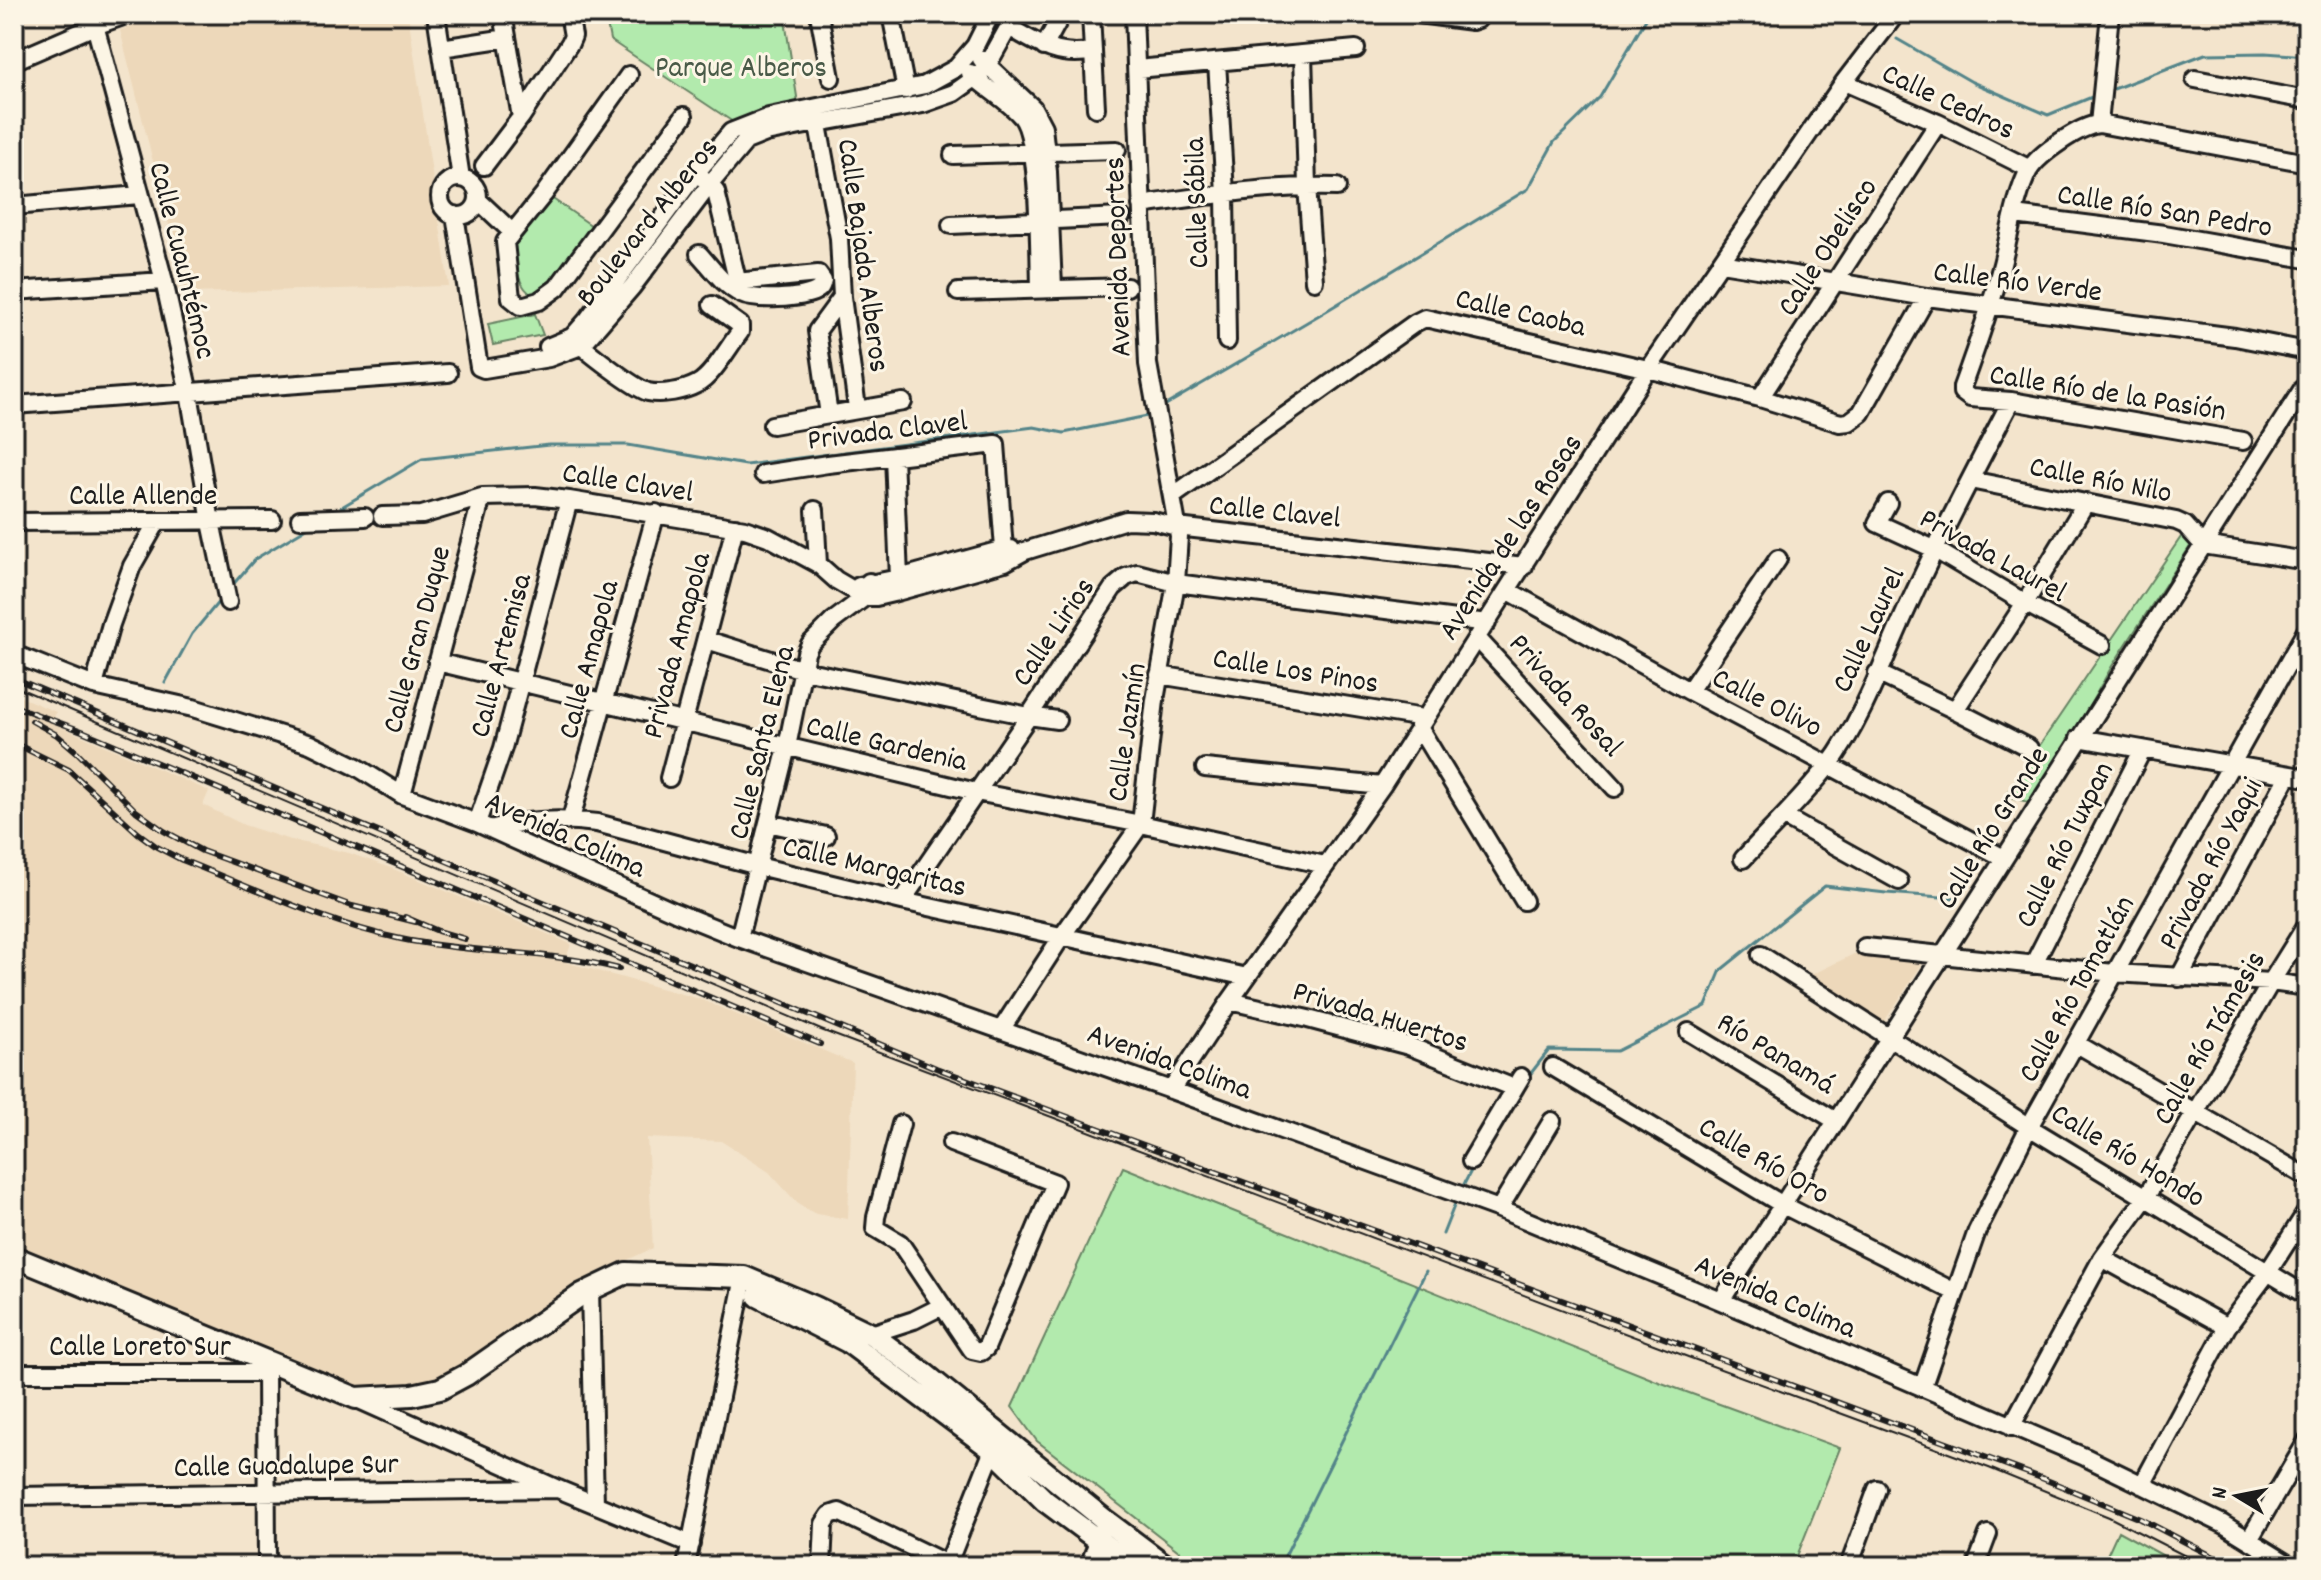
<svg xmlns="http://www.w3.org/2000/svg" width="2321" height="1580" font-family="Dekko,sans-serif">
<rect width="100%" height="100%" fill="#f3e4cc"/>
<filter id="ink" filterUnits="userSpaceOnUse"><feTurbulence type="fractalNoise" baseFrequency=".0125" numOctaves="2"/><feDisplacementMap in="SourceGraphic" scale="16" xChannelSelector="R" yChannelSelector="G"/><feConvolveMatrix kernelMatrix="1 2 1 2 8 2 1 2 1" color-interpolation-filters="sRGB"/></filter>
<g filter="url(#ink)">
<path fill="#edd8ba" d="M166,14h242l41,272 -263,7 -66,-263z
M14,694l42,18 -4,11 157,68 -6,14 41,20 43,14 62,14 42,15 180,76 -6,18 135,37 153,64 -5,156 -32,-5 -17,-9 -30,-33 -48,-31 -74,-3 6,110 -77,36 -116,82 -21,12 -23,7 -32,4 -39,-4 -331,-140z
M1854,954l72,4 -42,64 -75,-46z"/>
<path fill="#b2eaad" stroke="#678364" stroke-width="2" d="M605,14h179l14,89 -62,21 -126,-84z
M547,195l48,33 -42,57 -19,11c-19,-10 -18,-36 -21,-55z
M535,314l8,21 -50,10 -5,-21z
M2183,534l8,11 -79,121 -59,104 -21,31 -2,2 -24,-8z
M1123,1167l536,215 181,66 -47,118h-595l-161,-125 -25,-34z
M2118,1531l64,35h-80z"/>
<g fill="none" stroke-linecap="round" stroke-linejoin="round">
<path stroke="#538489" stroke-width="3" d="M1871,14l7,7
M1897,39l75,43 76,33 44,-18
M2111,90l94,-36 60,-1 42,3
M1164,406l162,-95 202,-122 26,-47 46,-45 49,-83
M335,511l87,-52 127,-14h79l118,20 288,-38 30,6 83,-17
M230,588l25,-29 57,-34
M165,683l27,-49 28,-34
M1528,1077l21,-27 68,1 89,-45 15,-36 104,-84 61,7 69,5
M1461,1190l13,-25
M1443,1234l13,-33
M1280,1566l146,-295"/>
<g stroke="#1c1c1c" stroke-width="22">
<path id="minor" d="M92,14l72,267 25,112 22,129 17,80
M436,14l25,164
M503,14l18,103
M819,14l12,64
M891,14l15,76
M1091,14l5,94
M1418,14l54,7 6,-2 3,-5
M1009,27c27,16 51,32 84,24
M1044,47l18,-33
M441,48l66,-10
M1303,54l4,132 7,95
M981,59l52,49 10,19 5,45 5,116
M14,61l81,-35 34,-12
M1217,62l8,131 2,148
M1137,69l219,-20
M970,73c16,16 38,27 52,44 18,23 17,139 18,172
M629,75l-85,119 -39,48 6,56 10,8 18,-5 18,-13 127,-172
M2195,79l112,21
M1844,82l94,41 92,46
M816,114l23,124 3,59 15,111
M2099,124l11,-110
M953,155l164,-5
M484,166l37,-49 49,-74 3,-7 -4,-22
M440 197a19 19 0 1 1 38 0a19 19 0 1 1-38 0Z
M704,179l12,13 24,100
M478,200l34,32
M1141,205c65,-9 131,-20 196,-18
M14,206l125,-11
M455,215l24,152 5,2 65,-11 32,-12 51,-59 78,-103 36,-43 20,-8 35,-7 122,-22 31,-11 21,-15 12,-12 29,-52
M2015,215l149,19 143,25
M951,225l170,-8
M699,254c12,13 25,32 42,40 14,7 60,5 75,-3 5,-3 5,-4 7,-10l-5,-7 -92,9
M1721,263l206,34 308,40 72,14
M14,291l150,-10
M958,292l169,-5
M573,338c12,12 61,50 75,54 14,3 36,-1 49,-8 15,-7 32,-38 43,-52v-7l-28,-20
M548,347l24,-10 16,-18 108,-146 35,-41 38,-15 156,-32 31,-17 19,-22 16,-32
M1760,398l178,-275
M14,405l434,-32
M829,415l-12,-84 25,-34
M772,425l131,-23
M2243,441l-232,-40 -41,-3 -8,-6v-5c15,-41 29,-81 40,-123 7,-27 14,-70 27,-94 10,-16 50,-44 70,-46l208,39
M894,456l5,122
M763,474l65,-10 168,-20 9,118
M1970,480l206,41 9,4 18,20 104,16
M1173,496l242,-173 10,-5 223,51 112,29 80,25 9,-1 12,-9 66,-116
M1888,503l-11,20 57,26 91,54 77,42
M815,510l3,54
M382,516l40,-1 60,-18 53,-1 34,4 176,29 23,8 50,27 18,16 29,17h11l17,-4 112,-31 20,-11 101,-31 27,1 24,6 347,39
M300,519l65,-2
M14,522l258,-2
M859,586l40,-8 105,-29h7
M1507,590l182,101 315,167
M1477,638l138,150
M707,640l96,30 226,46 28,4
M14,654l80,32 99,22 117,36 47,23 45,28 75,28 198,89 64,26 432,152 328,119 222,92 364,156 138,67 68,42
M437,662l539,130 165,32 184,41
M1877,673l78,37 74,38
M1159,675l264,43
M94,686l17,-62 21,-58 25,-44
M1689,691l89,-132
M1955,710l70,-107 60,-99
M1418,726l106,175
M2079,738l228,40
M1205,768l177,18
M669,778l66,-251
M402,795l80,-298
M1784,817l115,64
M571,819l85,-306
M477,823l26,-75 66,-248
M768,823l58,13
M490,829c35,-9 72,-11 107,-6l161,43 144,35 345,76
M1743,859c29,-31 60,-61 86,-94 34,-45 57,-112 81,-163 31,-68 66,-134 101,-201
M902,901l127,-185 84,-128 13,-11 11,-4 39,10 311,40
M739,938l48,-191 19,-94 4,-9 23,-23 32,-24 4,-15
M1865,947l249,26 157,9 36,5
M1761,955l268,172 278,169
M2033,965l110,-216
M2179,978l109,-202
M1230,1001l78,18 101,27 105,42
M1001,1030l61,-94 79,-112 14,-124 21,-117 3,-47 -31,-172 -14,-350
M1689,1032l147,89
M2077,1044l230,133
M1553,1067l230,138 172,87
M1171,1090l59,-89 152,-215 266,-417 196,-287 52,-68
M901,1124l-25,93 -1,11 25,15 72,107 9,2 5,-4 69,-165 -104,-40
M1471,1161l50,-84
M1499,1209l53,-88
M2102,1258l125,69
M590,1289l5,215
M1721,1301c197,-305 391,-613 586,-919
M871,1334l43,-14 28,-14
M266,1364l1,202
M14,1373h252
M1922,1388l55,-157 52,-104 278,-498
M357,1399l201,90 133,55
M2011,1427l91,-169 44,-61 125,-215 36,-58
M2142,1485l85,-158 41,-55 39,-61
M14,1496l544,-7
M2249,1540l58,-99
M686,1566l58,-289
M822,1566l2,-42 6,-9 9,-3 112,54
M947,1566l46,-116
M1089,1566l13,-36
M1849,1566l28,-77
M1976,1566l12,-32"/>
</g>
<g stroke="#1c1c1c" stroke-width="26">
<path id="major" d="M14,1257l342,141 56,-3 28,-6 26,-14 116,-81 44,-21 118,4 71,30 56,27 54,40 181,147 60,45
M758,1296l90,46 145,108 52,51 88,65"/>
</g>
<use href="#minor" stroke="#fcf5e5" stroke-width="16"/>
<use href="#major" stroke="#fcf5e5" stroke-width="20"/>
<path stroke="#1c1c1c" stroke-width="2" d="M14,686l807,344 867,327 301,111 120,49 96,49"/>
<g stroke="#1c1c1c" stroke-width="6">
<path id="rail" d="M14,678l922,390 1108,411 97,40 90,47
M14,706l68,25 738,313
M32,721l25,14 21,18 58,58 28,20 38,20 150,55 64,16
M14,743l55,27 69,63 19,14 25,13c71,28 143,63 219,79 71,15 147,11 218,30
M405,917l33,14 27,8"/>
</g>
<use href="#rail" stroke="#fcf5e5" stroke-width="3" stroke-dasharray="9" stroke-linecap="butt"/>
</g>
</g>
<g text-anchor="middle" stroke-width="6" stroke-linejoin="round" paint-order="stroke">
<g font-size="30" fill="#495a48" stroke="#fcf5e5">
<text x="741" y="76">Parque Alberos</text>
</g>
<g font-size="30" fill="#1c1c1c" stroke="#fcf5e5">
<text transform="translate(1949 100) rotate(25)" y="10">Calle Cedros</text>
<text transform="translate(1195 203) rotate(-92)" y="10">Calle Sábila</text>
<text transform="translate(2165 209) rotate(9)" y="10">Calle Río San Pedro</text>
<text transform="translate(646 221) rotate(-51)" y="10">Boulevard Alberos</text>
<text transform="translate(1826 246) rotate(-57)" y="10">Calle Obelisco</text>
<text transform="translate(865 255) rotate(82)" y="10">Calle Bajada Alberos</text>
<text transform="translate(1116 257) rotate(-92)" y="10">Avenida Deportes</text>
<text transform="translate(184 260) rotate(76)" y="10">Calle Cuauhtémoc</text>
<text transform="translate(2018 280) rotate(7)" y="10">Calle Río Verde</text>
<text transform="translate(1521 311) rotate(13)" y="10">Calle Caoba</text>
<text transform="translate(2108 391) rotate(9)" y="10">Calle Río de la Pasión</text>
<text transform="translate(887 429) rotate(-7)" y="10">Privada Clavel</text>
<text transform="translate(2101 478) rotate(11)" y="10">Calle Río Nilo</text>
<text transform="translate(628 481) rotate(9)" y="10">Calle Clavel</text>
<text x="143" y="504">Calle Allende</text>
<text transform="translate(1275 510) rotate(6)" y="10">Calle Clavel</text>
<text transform="translate(1509 536) rotate(-57)" y="10">Avenida de las Rosas</text>
<text transform="translate(1994 554) rotate(29)" y="10">Privada Laurel</text>
<text transform="translate(1867 629) rotate(-65)" y="10">Calle Laurel</text>
<text transform="translate(1052 631) rotate(-56)" y="10">Calle Lirios</text>
<text transform="translate(415 639) rotate(-75)" y="10">Calle Gran Duque</text>
<text transform="translate(675 645) rotate(-75)" y="10">Privada Amapola</text>
<text transform="translate(499 655) rotate(-75)" y="10">Calle Artemisa</text>
<text transform="translate(587 659) rotate(-75)" y="10">Calle Amapola</text>
<text transform="translate(1296 669) rotate(9)" y="10">Calle Los Pinos</text>
<text transform="translate(1567 694) rotate(48)" y="10">Privada Rosal</text>
<text transform="translate(1768 701) rotate(27)" y="10">Calle Olivo</text>
<text transform="translate(1125 732) rotate(-82)" y="10">Calle Jazmín</text>
<text transform="translate(760 742) rotate(-76)" y="10">Calle Santa Elena</text>
<text transform="translate(887 742) rotate(13)" y="10">Calle Gardenia</text>
<text transform="translate(1991 827) rotate(-58)" y="10">Calle Río Grande</text>
<text transform="translate(566 833) rotate(24)" y="10">Avenida Colima</text>
<text transform="translate(2063 844) rotate(-63)" y="10">Calle Río Tuxpan</text>
<text transform="translate(2209 863) rotate(-62)" y="10">Privada Río Yaqui</text>
<text transform="translate(875 865) rotate(13)" y="10">Calle Margaritas</text>
<text transform="translate(2075 988) rotate(-61)" y="10">Calle Río Tomatlán</text>
<text transform="translate(1381 1015) rotate(17)" y="10">Privada Huertos</text>
<text transform="translate(2208 1037) rotate(-60)" y="10">Calle Río Támesis</text>
<text transform="translate(1777 1052) rotate(31)" y="10">Río Panamá</text>
<text transform="translate(1170 1060) rotate(20)" y="10">Avenida Colima</text>
<text transform="translate(2129 1154) rotate(31)" y="10">Calle Río Hondo</text>
<text transform="translate(1765 1159) rotate(30)" y="10">Calle Río Oro</text>
<text transform="translate(1776 1295) rotate(23)" y="10">Avenida Colima</text>
<text x="140" y="1355">Calle Loreto Sur</text>
<text transform="translate(286 1464) rotate(-1)" y="10">Calle Guadalupe Sur</text>
</g>
</g>
<rect width="2321" height="1580" fill="none" stroke="#fcf5e5" stroke-width="48"/>
<rect x="24" y="24" width="2273" height="1532" fill="none" stroke="#1c1c1c" stroke-width="3" filter="url(#ink)"/>
<g transform="translate(2237 1496) rotate(280)" stroke="#fcf5e5" stroke-width="6" paint-order="stroke">
<path d="M0-6L14 30L0 20L-14 30Z" fill="#1c1c1c"/>
<text y="-12" font-size="22" font-weight="bold" text-anchor="middle" fill="#1c1c1c">N</text>
</g>
</svg>
